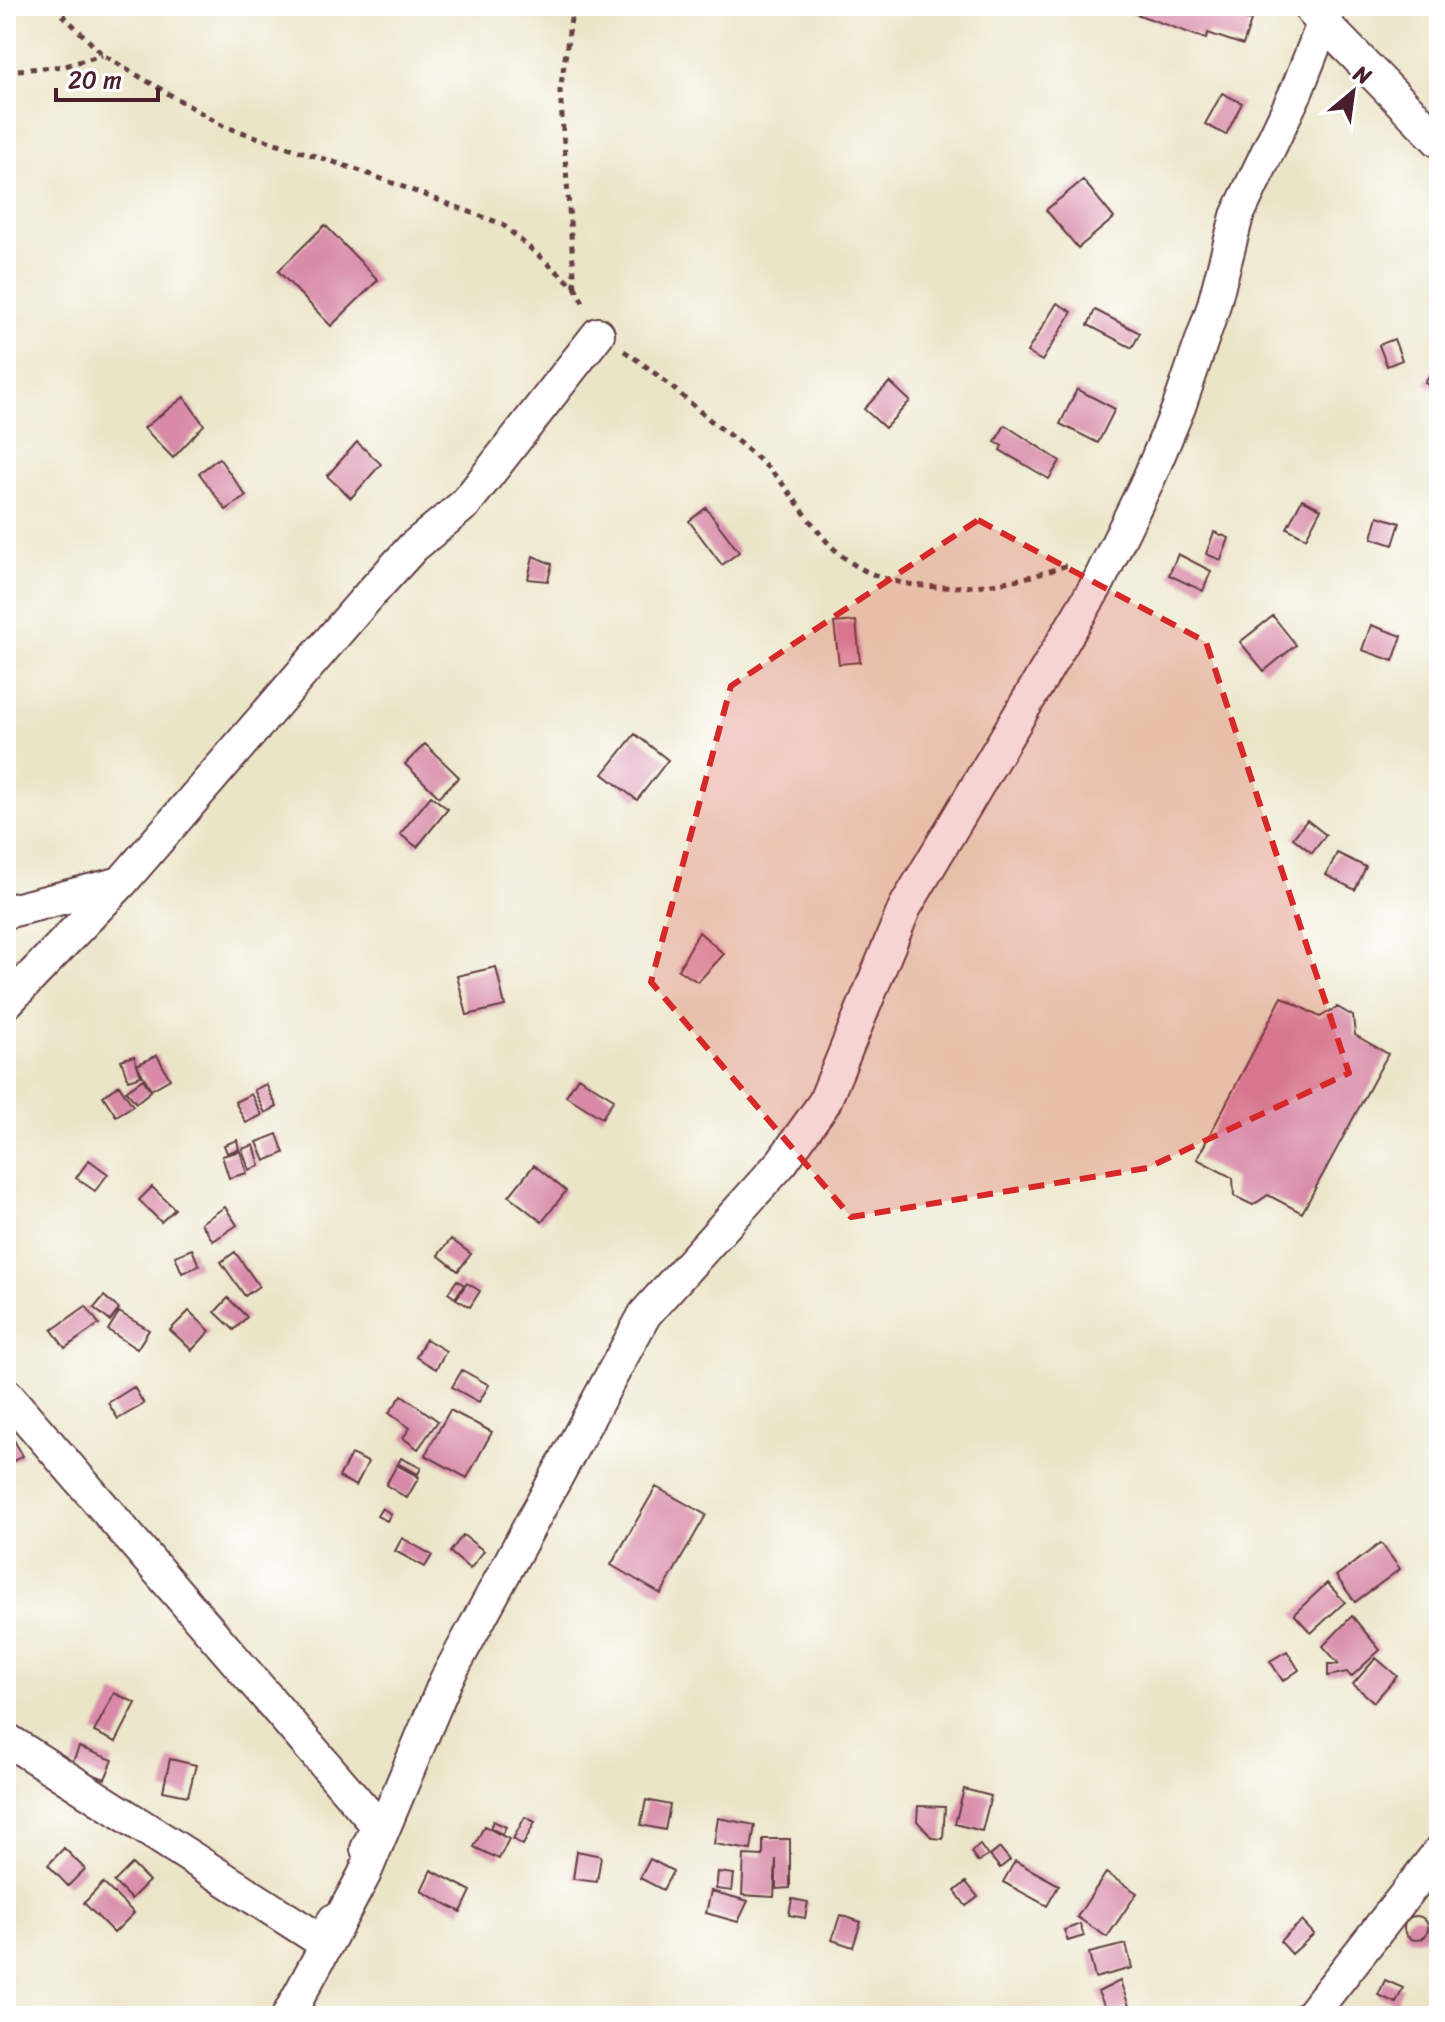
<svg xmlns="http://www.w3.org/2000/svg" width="1445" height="2022" font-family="Sriracha,sans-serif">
<rect width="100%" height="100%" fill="#fff"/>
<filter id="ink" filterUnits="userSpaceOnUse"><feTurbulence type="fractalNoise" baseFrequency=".0125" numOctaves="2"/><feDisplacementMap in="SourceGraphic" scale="16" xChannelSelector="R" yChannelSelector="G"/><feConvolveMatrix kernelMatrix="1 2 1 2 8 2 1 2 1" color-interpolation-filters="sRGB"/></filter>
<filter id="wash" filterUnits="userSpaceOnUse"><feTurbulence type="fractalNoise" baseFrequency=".006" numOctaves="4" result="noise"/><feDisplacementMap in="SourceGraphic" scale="32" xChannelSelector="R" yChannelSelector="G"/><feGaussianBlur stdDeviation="1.8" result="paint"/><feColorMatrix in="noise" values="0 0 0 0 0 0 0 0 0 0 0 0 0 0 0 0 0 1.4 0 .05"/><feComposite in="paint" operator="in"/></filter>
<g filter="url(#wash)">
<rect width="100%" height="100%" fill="#ebe5c8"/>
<g id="blocks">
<path fill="#d88aa8" d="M1129,6h78l44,15 -8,24 -35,-12 -2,6 -78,-28z
M1222,93l20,10 -16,32 -21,-11z
M1083,180l31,38 -36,30 -32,-38z
M325,225l53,55 -47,46 -53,-55z
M1057,303l15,9 -30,49 -15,-9z
M1095,310l45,23 -8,15 -44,-23z
M1394,339l8,21 -15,6 -8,-21z
M1436,366l3,3v23l-14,-9z
M890,382l20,19 -25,27 -21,-19z
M1077,389l38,20 -17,34 -38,-19z
M184,397l20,28 -31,33 -29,-30z
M1005,425l55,36 -11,18 -49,-29 2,-4 -7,-4z
M357,442l24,22 -30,34 -24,-22z
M219,458l27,38 -20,14 -27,-37z
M1302,499l19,10 -15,29 -19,-10z
M706,508l33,44 -17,13 -33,-44z
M1378,516l22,7 -7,22 -21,-7z
M1214,532l15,6 -8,22 -15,-6z
M1178,554l33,17 -8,20 -34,-16z
M533,556l19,8 -4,17 -20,-2z
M1273,616l23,29 -32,26 -24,-29z
M856,621l4,41 -21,2 -5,-41z
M1371,625l31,11 -9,25 -31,-11z
M635,734l33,26 -31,40 -34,-26z
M425,744l34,33 -20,20 -34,-33z
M431,796l17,13 -31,38 -17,-13z
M1307,820l19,15 -14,18 -19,-15z
M1337,853l29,14 -11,23 -29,-15z
M699,932l25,22 -26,28 -20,-12z
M496,967l9,39 -38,9 -10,-39z
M1282,997l38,20 17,-10 16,9 2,19 33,19 -86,159 -34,-18 -15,10 -19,-9 -1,-18 -36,-19z
M157,1055l13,24 -19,11 -14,-25z
M134,1056l7,20 -13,4 -7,-20z
M578,1077l36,22 -12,19 -36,-22z
M143,1079l8,12 -15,12 -10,-12z
M266,1084l11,23 -12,6 -11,-23z
M119,1085l14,21 -17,10 -13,-20z
M251,1094l11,21 -16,8 -11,-21z
M277,1134l7,19 -19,8 -8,-19z
M237,1140l2,9 -12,4 -3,-8z
M254,1145l6,21 -11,4 -7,-21z
M240,1151l7,22 -18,5 -7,-22z
M89,1160l19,14 -13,17 -19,-13z
M534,1165l32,26 -24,31 -33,-26z
M152,1187l23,22 -14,13 -22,-22z
M225,1207l12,18 -24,16 -12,-18z
M451,1239l20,15 -13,17 -20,-16z
M192,1249l7,17 -17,7 -7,-17z
M235,1252l24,34 -14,10 -24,-34z
M457,1280l7,5 -9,13 -7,-5z
M467,1283l13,8 -10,16 -14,-8z
M104,1296l15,13 -9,12 -16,-13z
M228,1298l19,19 -13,13 -19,-18z
M86,1306l13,18 -34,24 -13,-18z
M189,1311l21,20 -18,19 -22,-20z
M119,1312l30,18 -12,19 -29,-19z
M426,1339l20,12 -10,18 -20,-12z
M462,1370l27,15 -10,17 -27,-15z
M134,1387l10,17 -26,15 -10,-16z
M402,1395l36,26 -20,28 -15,-11 7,-10 -21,-15z
M450,1410l42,22 -25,46 -42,-23z
M6,1426l17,30 -17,9z
M351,1454l17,8 -12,24 -17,-9z
M401,1458l20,10 -3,6 -20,-10z
M397,1465l22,12 -12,21 -21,-13z
M656,1487l50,28 -45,79 -50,-29z
M382,1508l9,6 -4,7 -10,-5z
M463,1535l21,16 -14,18 -20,-17z
M402,1538l30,17 -7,12 -30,-16z
M1381,1543l19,26 -45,33 -19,-26z
M1327,1583l18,19 -34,31 -17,-19z
M1352,1616l28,34 -29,27 -4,-5 -19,4v-12h11l-16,-18z
M1287,1651l12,19 -16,11 -13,-20z
M1376,1658l21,18 -23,26 -21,-18z
M114,1693l22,10 -20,39 -22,-10z
M79,1747l34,13 -8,19 -34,-13z
M170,1759l26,6 -8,31 -25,-5z
M964,1789l27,7 -9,35 -27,-7z
M646,1800l24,5 -5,25 -24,-5z
M918,1806l27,1 -2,32 -11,-1 -15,-17z
M525,1817l10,5 -12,23 -10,-6z
M718,1818l37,7 -4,25 -37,-6z
M493,1821l13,6 -4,7 -12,-6z
M484,1826l25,13 -10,20 -25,-12z
M763,1839h27v49l-14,1v-30l-2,38 -32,-2 2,-40 19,1z
M980,1845l8,11 -10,6 -7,-10z
M64,1848l21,21 -17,17 -20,-21z
M1000,1848l10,12 -10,8 -10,-12z
M577,1851l24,5 -4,26 -24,-3z
M650,1859l23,12 -10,19 -23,-12z
M1015,1861l44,24 -12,21 -44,-24z
M132,1864l17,17 -18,18 -17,-17z
M431,1870l40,21 -10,21 -40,-21z
M718,1872l16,2 -2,17 -16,-2z
M1106,1873l31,20 -30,44 -30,-20z
M966,1882l12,15 -12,9 -11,-15z
M103,1883l31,30 -20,20 -30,-30z
M711,1891l37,10 -10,21 -32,-9z
M792,1899l16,3 -3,16 -16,-3z
M840,1915l21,7 -8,25 -21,-7z
M1404 1928a12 12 0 1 1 24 0a12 12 0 1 1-24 0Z
M1302,1921l12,13 -22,20 -12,-13z
M1080,1924l4,12 -16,5 -4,-11z
M1126,1944l6,24 -37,10 -6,-25z
M1385,1980l18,8 -7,15 -18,-8z
M1120,1981l9,25 -20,10 -11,-24z"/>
</g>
</g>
<g filter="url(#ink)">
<use href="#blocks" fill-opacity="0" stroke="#623d43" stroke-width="2"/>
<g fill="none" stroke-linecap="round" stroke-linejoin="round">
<g stroke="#623d43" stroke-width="36">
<path id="street" d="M1313,12l126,129
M121,883l250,-290 42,-46 52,-43 133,-170
M6,912l115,-29 -115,120
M6,1394l372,432 -11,23
M6,1739l317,203 11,-22
M288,2016l76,-141 82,-195 199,-366 137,-152 42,-59 81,-196 193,-324 51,-105 30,-71 34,-99 24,-92 60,-126 33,-84
M1310,2016l129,-164"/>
</g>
<path stroke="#623d43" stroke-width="5" stroke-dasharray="6 6" stroke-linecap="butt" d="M54,6l49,49 120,71 135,44 144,54 73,63 10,19
M573,6l-13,85 15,196
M6,71l59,-5 37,-11
M624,351c31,20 58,45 86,69 20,16 43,32 61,51 26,26 45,66 75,88 58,44 162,29 224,5"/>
<use href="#street" stroke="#fff" stroke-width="32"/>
</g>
</g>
<path fill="#d62828" fill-opacity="0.2" stroke="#d62828" stroke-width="6" stroke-dasharray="16 10" stroke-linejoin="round" d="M978,520l228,122 143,431 -202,95 -296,49 -200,-235 80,-296z"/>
<rect width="1445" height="2022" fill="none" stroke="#fff" stroke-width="32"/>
<g transform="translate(1353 92) rotate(29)" stroke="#ffffff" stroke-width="6" paint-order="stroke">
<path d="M0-6L14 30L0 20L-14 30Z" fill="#4a1f2b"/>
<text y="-12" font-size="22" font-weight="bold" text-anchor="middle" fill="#4a1f2b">N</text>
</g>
<path d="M56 88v12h102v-12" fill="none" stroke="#4a1f2b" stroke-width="4"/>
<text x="68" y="88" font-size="24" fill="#4a1f2b" stroke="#ffffff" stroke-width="6" paint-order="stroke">20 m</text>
</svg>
